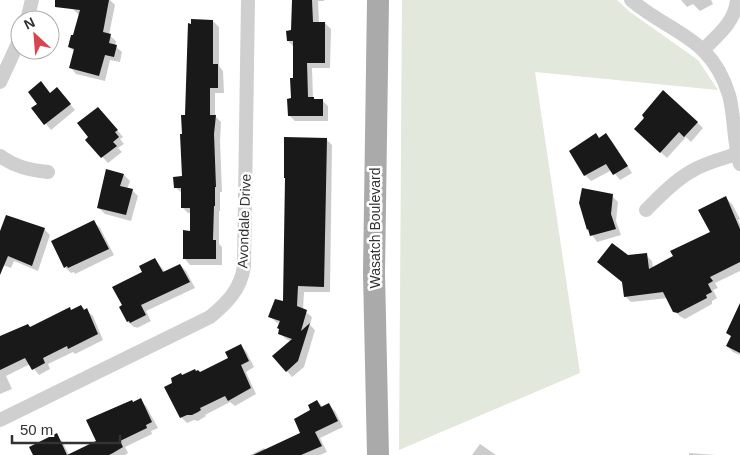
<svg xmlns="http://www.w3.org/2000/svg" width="740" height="455" font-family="Helvetica,sans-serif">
<rect width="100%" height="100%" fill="#fff"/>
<path fill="#e2e8dc" d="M402,0h215l13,12 68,48 20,30 -183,-18 45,301 -181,77z"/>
<path fill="#0003" d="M75,0h35l5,5 -6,30 7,6 -1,5 7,6 -2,10 -10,-2 -5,21 -29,-7 -5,-6 4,-16 -6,-5 5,-10 6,-21 -7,-7z
M293,0h31v1h-6l1,22h6l6,6 -1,39h-18l1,30 2,2h7l6,6v15h-33l-6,-6 5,-36v-32l-6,-6 4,-9z
M681,0h30l2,4 -13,7 -7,-7 -6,3z
M213,21l6,6v39l4,5 1,22h-9v23l6,6 -1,19 2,51h-2v19h-1v33l3,3v18h-32l-5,-6 6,-27v-19h-3l-6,-6v-14l-7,-6 8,-9v-43l3,-19z
M51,94l11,1 13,15 -24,20 -18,-22z
M104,115l19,22 -3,2 4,5 -6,4 4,4 -14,11 -21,-23z
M697,122l6,6 -12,14 -5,-5 -19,21 -25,-23z
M606,135l6,6 20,32 -12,7 -8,-10 -21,11 -6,-6 -14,-24z
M326,139l6,6 -2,147h-26l-1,18 9,7 -2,8 5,5 -11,37 -12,10 -5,-6 4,-30 -5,-2 -6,-6v-9l-4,-2 -6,-6 14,-13z
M124,175l6,6 -3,8 5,1 6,6 -7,25 -26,-7 -6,-6z
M612,196l6,6 -2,19 5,14 -24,7 -9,-13z
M726,198l6,6 8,15 -2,1 2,4v47l-25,12 3,5 -5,2 4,8 -5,3v3l-27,15 -4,-2 -7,-6 -6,-13 -37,4 -6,-6 2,-40 19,-1 6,6 1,7 22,-11 36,-24z
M94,222l6,6 14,27 -39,19 -1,-2 -3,1 -6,-6z
M44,229l6,6 -12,36 -24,-10 -3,7 -11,-4v-30z
M155,259l10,13 15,-7 6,6 9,17 -49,23 5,10 -14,7 -1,-1h-2l-6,-5 16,-49z
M81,306l12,10 10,24 -28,14 -2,-2 -25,12 2,5 -11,6 -9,-11 -24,12 6,13 -12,5v-43l31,-23z
M740,310v45l-7,-3 -6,-6 5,-9 -4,-4z
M240,345l6,6 8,16 -8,5 10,22 -21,12 -5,-4 -25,13 1,1 -8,5 -4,-1 -7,3 -6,-6 1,-41 18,-3 29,-14z
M140,400l6,6 12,22 -7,3 1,3 -27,13 3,6 -3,2h-42l51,-52z
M317,401l6,6 6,-2 6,6 8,16 -23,11 7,14 -7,3h-70l14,-7 2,2 36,-17z
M56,435l6,6 7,14h-35z
M480,444l16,11h-24z
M689,453l27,2h-27z"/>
<path fill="#191919" d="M55,0h54l-6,32 8,2 -2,9 8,2 -3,12 -9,-2 -6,21 -30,-8 5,-19 -6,-2 3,-12h2l7,-25 -25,-3z
M292,0h20l1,22h12v41h-18l1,34h6v2h9v17h-35l-1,-17 4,-1 -1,-20h3v-37h-6l-1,-10 5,-1z
M191,19l22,1v44h5v24h-8v27h6l-2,19 2,53h-1v19h-1l-1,34h3v19h-33v-29l7,1v-23h-9v-20h-7l-1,-11 9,-1 -2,-42h2l-1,-19h4l3,-92 3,1z
M41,81l9,12 7,-6 14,17 -27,21 -13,-17 6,-4 -9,-12z
M663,90l35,32 -14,15 -5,-5 -19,21 -26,-24 10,-11 -2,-3z
M98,107l20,23 -3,2 4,5 -6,5 4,4 -16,12 -16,-18 3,-3 -11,-14z
M596,133l3,5 7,-5 22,33 -15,9 -7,-11 -22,12 -15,-25z
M284,137l43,1 -3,149 -26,-1 -1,20 10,4 -6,21 9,-8 -12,38 -12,11 -14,-16 20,-17 -14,-5 1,-5 -2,-1 3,-7 -12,-4 7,-18 8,2 2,-123h-1z
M106,169l18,5 -4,12 13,3 -7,26 -29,-7z
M582,188l31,6 -2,20 5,15 -26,7 -2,-7 -1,1 -8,-27z
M726,196l14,33v33l-30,15 3,4 -5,3 4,8 -6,3 1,3 -29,15 -5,-1 -10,-20 -39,5 -2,-15 -25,-20 15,-19 16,12 19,-2 2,16 24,-13 -3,-5 40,-19 -12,-22z
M6,215l39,13 -13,38 -24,-10 -8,19v-44z
M94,220l15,29 -41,19 -1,-2 -3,2 -13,-27z
M155,258l8,14 17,-8 10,18 -49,23 5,10 -16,8 -1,-2 -2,1 -8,-15 3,-2 -10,-18 30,-15 -3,-6z
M740,303v50l-14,-7 5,-10 -5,-3z
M81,305l3,5 3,-2 11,26 -30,15 -1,-3 -24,12 2,5 -13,7 -7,-12 -25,12v-34l28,-12 2,3 40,-20 1,3z
M241,344l8,17 -8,4 10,23 -23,13 -3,-5 -25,12 1,2 -3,2 -6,3h-5l-7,3 -16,-31 8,-4 -1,-5 10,-5 1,2 13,-6 1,2 2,-1 2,2 28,-14 -3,-6z
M141,398l11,24 -6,3 1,3 -27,13 3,6 -10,6 -4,2h-76l-4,-8 28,-14 10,22 29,-14 -10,-21 46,-20 1,2z
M317,400l4,7 8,-4 9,18 -23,11 7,14 -21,9h-48l47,-22 -6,-14 16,-9 -2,-5z"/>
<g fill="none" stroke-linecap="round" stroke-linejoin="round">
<path stroke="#cfcfcf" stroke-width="14" d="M631,0c40,34 80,36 98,95 6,22 4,46 11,69
M27,20l5,-20
M703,50c15,-15 32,-28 34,-50
M0,82l20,-43
M0,156c15,11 30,14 48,16
M646,210c13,-13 27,-28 44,-38 14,-9 31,-13 47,-18
M0,420l210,-103c17,-14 31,-28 34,-51l4,-266"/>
<path stroke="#aaa" stroke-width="22" d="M378,455l-4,-182 4,-273"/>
</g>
<g text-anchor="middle" stroke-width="5" stroke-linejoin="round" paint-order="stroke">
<g font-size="14" fill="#323232" stroke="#fff">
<text transform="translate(244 221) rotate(-88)" y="5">Avondale Drive</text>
<text transform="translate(375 228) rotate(-90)" y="5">Wasatch Boulevard</text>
</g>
</g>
<g transform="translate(35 35) rotate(334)"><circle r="24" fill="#ffffff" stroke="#adadad"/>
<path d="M0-4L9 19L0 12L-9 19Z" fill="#d8454e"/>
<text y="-8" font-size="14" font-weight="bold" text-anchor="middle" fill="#323232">N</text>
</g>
<path d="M12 435v8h108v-8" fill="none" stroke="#323232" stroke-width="2.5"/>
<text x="20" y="435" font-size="15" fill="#323232" stroke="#ffffff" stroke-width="4" paint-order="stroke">50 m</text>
</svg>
